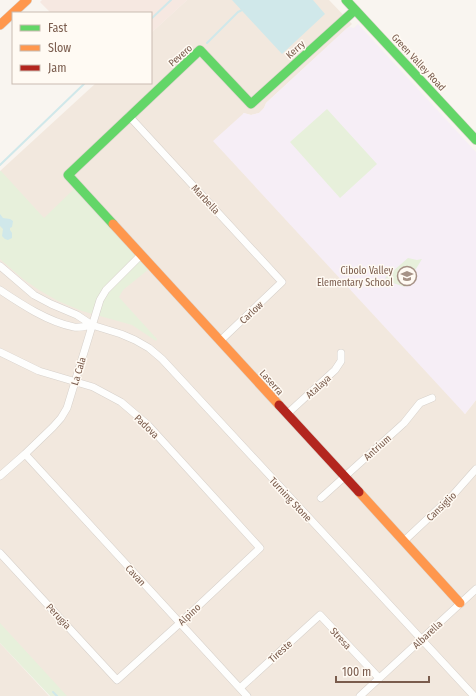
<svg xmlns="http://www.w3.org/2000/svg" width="476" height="696" font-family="'Fira Sans Condensed',sans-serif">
<rect width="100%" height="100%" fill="#f9f5f0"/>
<path fill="#f2e8de" d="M187,0h142l23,24 -86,79 -2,5 -5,5 -8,2 -8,-2 222,301 11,-14v296h-415l-61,-68v-457l96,-88h55v-50z
M0,643l49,53h-49z"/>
<path fill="#f6e8e1" d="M42,0h145l-36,33v-20h-100l-11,-11z"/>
<path fill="#f6eef6" d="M358,24l118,128v248l-11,14 -252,-273 31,-28 7,2 8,-2 5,-5 2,-5 81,-75 3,-1 4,1z"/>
<path fill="#e7f0db" d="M327,109l50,55 -37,34 -50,-56z
M0,171h1l43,47 30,-29 75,80 -26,21 -4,7 7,8 31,34 -1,2 -24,-16 -50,-14 -24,-10 -19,-11 -16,-11 -23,-20z
M408,258l9,2 5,-1 -17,28 -12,-4 -8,-5z
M0,623l67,73h-17l-50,-53z"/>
<path fill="#d0e8ea" d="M232,0h81l12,14 -43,40z
M0,214l3,4 7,1 3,2 -1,6 -2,1v2l2,3v5l-4,2 -3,-1 -3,-3 1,-7 -3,-3z"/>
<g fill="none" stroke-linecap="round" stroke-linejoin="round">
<path stroke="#d0e8ea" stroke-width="2" d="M151,19l20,-19
M207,43l31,-31 6,-3
M0,165l85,-82
M53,692l4,4"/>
<g stroke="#d7d1cb" stroke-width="8">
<path id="street" d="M129,116l153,166 -62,59
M0,266l34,29 17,9 26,11 15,10 29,9 14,6 14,8 13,11 312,337
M0,290c21,14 48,32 74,37 5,1 13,-1 18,-2
M0,352l39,19 54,16 28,15 27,23 112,123 -80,75 -63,57 -117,-127
M287,414l48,-44 6,-9v-8
M25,454l222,242
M0,476l25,-22 28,-27 8,-9 6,-10 33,-108 6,-10 35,-35
M321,498l83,-75 16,-20 12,-5
M404,541l49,-46 23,-26
M240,688l80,-73 59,63
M360,696l116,-107"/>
</g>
<g stroke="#d9d2cb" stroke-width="10">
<path id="fast" d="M346,0l130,140
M113,224l-45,-49 132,-125 51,54 104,-94"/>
</g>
<g stroke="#d9d2cb" stroke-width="10">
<path id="slow" d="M0,25l27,-25
M113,224l166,181
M359,492l101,111"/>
</g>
<g stroke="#d9d2cb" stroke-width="10">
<path id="jam" d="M279,405l80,87"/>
</g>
<use href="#street" stroke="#fefefd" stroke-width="7"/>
<use href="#fast" stroke="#63d668" stroke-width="9"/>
<use href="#slow" stroke="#ff974d" stroke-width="9"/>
<use href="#jam" stroke="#b3261e" stroke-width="9"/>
</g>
<defs>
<g id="school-ring" transform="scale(1)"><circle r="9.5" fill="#fffaf3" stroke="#a69286" stroke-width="1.5"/><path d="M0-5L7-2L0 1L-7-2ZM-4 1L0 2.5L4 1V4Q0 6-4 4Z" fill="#a69286"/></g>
</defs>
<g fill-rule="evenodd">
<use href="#school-ring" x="407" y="276"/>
</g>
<g text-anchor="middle" stroke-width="3" stroke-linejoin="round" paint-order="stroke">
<g font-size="10" fill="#7a5c4d" stroke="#fffaf3">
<text transform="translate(295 49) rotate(-42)" y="4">Kerry</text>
<text transform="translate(180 55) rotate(-41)" y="4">Pevero</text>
<text transform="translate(419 62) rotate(47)" y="4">Green Valley Road</text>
<text transform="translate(206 199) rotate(47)" y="4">Marbella</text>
<text transform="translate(251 312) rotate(-43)" y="4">Carlow</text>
<text transform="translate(78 371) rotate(-73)" y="4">La Cala</text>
<text transform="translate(272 382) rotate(48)" y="4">Laserra</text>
<text transform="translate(318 386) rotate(-42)" y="4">Atalaya</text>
<text transform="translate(147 426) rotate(44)" y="4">Padova</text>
<text transform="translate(377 447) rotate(-42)" y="4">Antrium</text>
<text transform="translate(291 499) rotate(47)" y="4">Turning Stone</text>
<text transform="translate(441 506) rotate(-44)" y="4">Cansiglio</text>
<text transform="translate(136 575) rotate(47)" y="4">Cavan</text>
<text transform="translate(189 614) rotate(-43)" y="4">Alpino</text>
<text transform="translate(59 616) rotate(47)" y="4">Perugia</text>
<text transform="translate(427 634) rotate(-43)" y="4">Albarella</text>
<text transform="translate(341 638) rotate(47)" y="4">Stresa</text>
<text transform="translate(280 651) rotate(-42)" y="4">Tireste</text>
</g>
<g font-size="10" fill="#7a5c4d" stroke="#fffaf3" text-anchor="end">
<text x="393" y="274">Cibolo Valley<tspan x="393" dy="12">Elementary School</tspan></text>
</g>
</g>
<rect x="12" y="12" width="140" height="72" fill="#fffaf3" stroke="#cabbb1"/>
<rect x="20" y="25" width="20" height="6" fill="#63d668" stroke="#cabbb1"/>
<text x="48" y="32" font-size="12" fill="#7a5c4d">Fast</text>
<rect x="20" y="45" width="20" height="6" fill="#ff974d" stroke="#cabbb1"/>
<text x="48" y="52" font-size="12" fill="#7a5c4d">Slow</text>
<rect x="20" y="65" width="20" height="6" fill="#b3261e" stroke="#cabbb1"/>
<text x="48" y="72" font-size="12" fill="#7a5c4d">Jam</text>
<path d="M336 676v6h93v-6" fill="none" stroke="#7a5c4d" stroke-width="2"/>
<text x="342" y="676" font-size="12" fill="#7a5c4d" stroke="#fffaf3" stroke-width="3" paint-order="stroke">100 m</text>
</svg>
